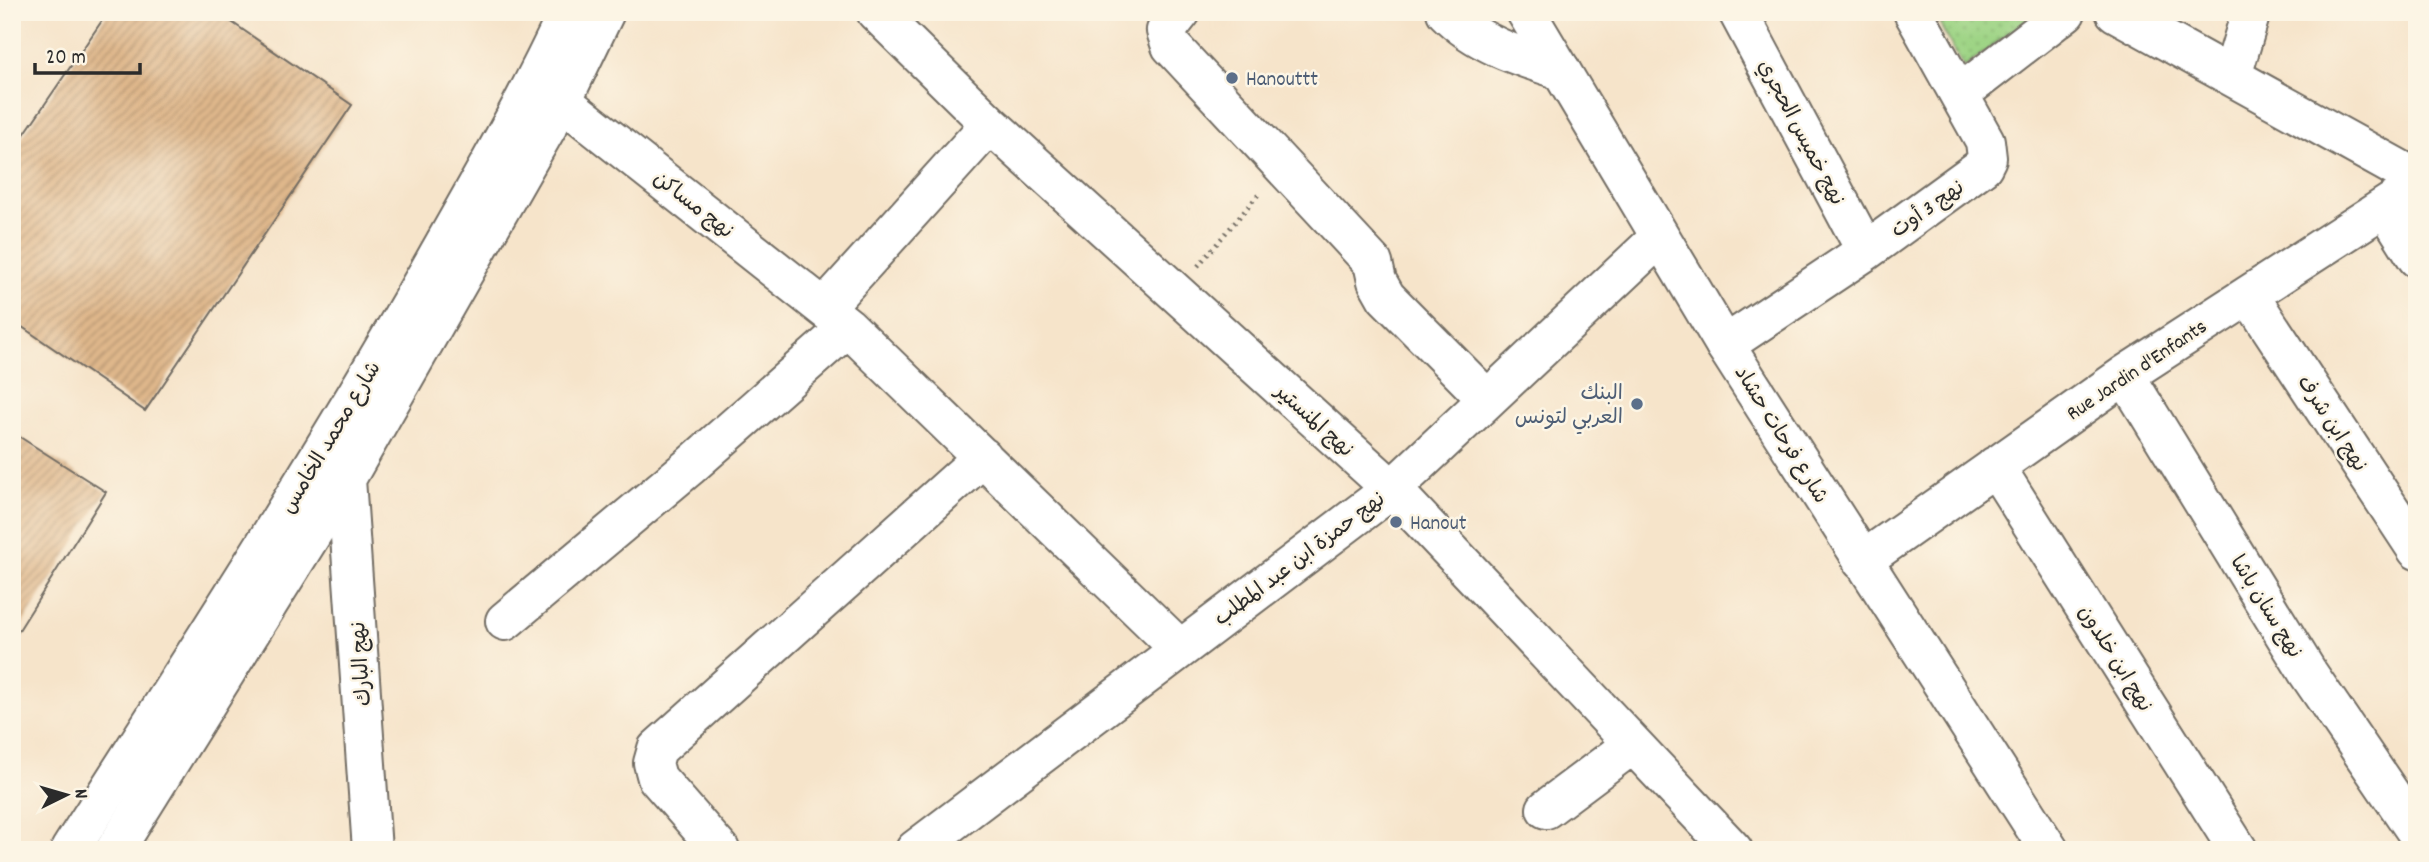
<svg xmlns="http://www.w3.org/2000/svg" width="2429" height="862" font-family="Dekko,'Playpen Sans Arabic',sans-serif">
<defs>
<pattern id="garden-dots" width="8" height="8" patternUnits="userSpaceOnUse" patternTransform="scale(1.75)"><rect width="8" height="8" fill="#9ed485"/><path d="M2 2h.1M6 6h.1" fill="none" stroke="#88b673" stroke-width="1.8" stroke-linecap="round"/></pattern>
<pattern id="building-hatch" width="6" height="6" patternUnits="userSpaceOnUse" patternTransform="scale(1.75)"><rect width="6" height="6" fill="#dfb78b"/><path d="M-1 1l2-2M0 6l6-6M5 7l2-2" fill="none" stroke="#b59572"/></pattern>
</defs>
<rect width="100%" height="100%" fill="#fcf5e5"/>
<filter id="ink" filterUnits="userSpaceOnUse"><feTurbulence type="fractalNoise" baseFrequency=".0143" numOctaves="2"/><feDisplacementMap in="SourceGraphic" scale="14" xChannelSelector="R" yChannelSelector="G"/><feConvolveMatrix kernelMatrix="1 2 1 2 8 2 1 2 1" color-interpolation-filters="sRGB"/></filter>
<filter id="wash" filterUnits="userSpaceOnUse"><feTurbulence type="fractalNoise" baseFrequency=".00686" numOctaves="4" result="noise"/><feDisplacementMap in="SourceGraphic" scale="28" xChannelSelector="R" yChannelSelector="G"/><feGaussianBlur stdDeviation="1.57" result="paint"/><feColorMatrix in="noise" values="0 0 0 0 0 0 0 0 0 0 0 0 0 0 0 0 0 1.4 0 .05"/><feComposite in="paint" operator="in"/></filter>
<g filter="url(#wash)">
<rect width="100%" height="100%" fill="#f6e4ca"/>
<path fill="url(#garden-dots)" stroke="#648058" stroke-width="2" d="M1933,12h104l-73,56z"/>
<g id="blocks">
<path fill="url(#building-hatch)" d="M108,12h109l135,93 -207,306 -133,-91v-168z
M12,432l94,60 -92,146 -2,-2z"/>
</g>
</g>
<g filter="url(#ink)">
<use href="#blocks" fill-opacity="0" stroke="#726c63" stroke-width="2"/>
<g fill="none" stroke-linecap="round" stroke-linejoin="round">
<g stroke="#726c63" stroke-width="42">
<path id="street" d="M876,12l114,112 402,365 341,361
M1181,12l-15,19 5,15 202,217 4,18 9,16 101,102
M1446,12c31,32 74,45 115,58
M1738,12l128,239
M2115,12l302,167
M2232,76l19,-64
M1961,93l105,-81
M562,101l286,226 331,321
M2385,207l32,51
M2249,295l168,255
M825,307l165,-183
M1725,345l141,-94 117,-85 4,-8 -2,-17 -72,-129
M2125,375l183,298 109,160
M1995,466l243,384
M1862,561l263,-186 292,-189
M505,621l184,-154 159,-140
M1546,809l87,-65
M115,850l231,-371
M720,850l-63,-72 -4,-15 4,-14 326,-292
M915,850l477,-361 267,-251"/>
</g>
<g stroke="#726c63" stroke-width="42">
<path id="secondary" d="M1526,12l199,333 324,505
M70,850c123,-192 247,-383 360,-581 48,-85 97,-168 138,-257
M372,850l-26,-371 216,-378 43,-89"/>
</g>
<path stroke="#726c63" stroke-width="4.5" stroke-dasharray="2 5" stroke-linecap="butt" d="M1198,266l60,-71"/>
<use href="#street" stroke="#fff" stroke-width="38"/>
<use href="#secondary" stroke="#fff" stroke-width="38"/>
</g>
</g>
<g fill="#5c6f8a" stroke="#fcf5e5" stroke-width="2.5">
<circle cx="1232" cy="78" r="7"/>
<circle cx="1637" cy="404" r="7"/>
<circle cx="1396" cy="522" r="7"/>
</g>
<g text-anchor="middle" stroke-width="5" stroke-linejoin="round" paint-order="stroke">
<g font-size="21" fill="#4e5e75" stroke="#fcf5e5" text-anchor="start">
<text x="1246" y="85">Hanouttt</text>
<text x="1623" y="399" text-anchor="end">البنك<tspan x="1623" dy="24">العربي لتونس</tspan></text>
<text x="1410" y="529">Hanout</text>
</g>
<g font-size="21" fill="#2b2b2b" stroke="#fcf5e5">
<text transform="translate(1802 132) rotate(62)" y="7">نهج خميس الحجري</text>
<text transform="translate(694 204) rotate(38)" y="7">نهج مساكن</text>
<text transform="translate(1927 208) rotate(-35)" y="7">نهج 3 أوت</text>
<text transform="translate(2136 369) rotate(-34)" y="7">Rue Jardin d'Enfants</text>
<text transform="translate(1315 420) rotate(42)" y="7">نهج المنستير</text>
<text transform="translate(2333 423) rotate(57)" y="7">نهج ابن شرف</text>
<text transform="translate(1782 434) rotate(58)" y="7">شارع فرحات حشاد</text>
<text transform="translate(330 437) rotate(-59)" y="7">شارع محمد الخامس</text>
<text transform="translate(1299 558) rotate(-37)" y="7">نهج حمزة ابن عبد المطلب</text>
<text transform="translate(2267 606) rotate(58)" y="7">نهج سنان باشا</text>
<text transform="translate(2116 658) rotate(58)" y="7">نهج ابن خلدون</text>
<text transform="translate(360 664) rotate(-94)" y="7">نهج البارك</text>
</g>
</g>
<rect width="2429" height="862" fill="none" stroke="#fcf5e5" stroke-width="42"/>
<g transform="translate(66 795) rotate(85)" stroke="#fcf5e5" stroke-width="5" paint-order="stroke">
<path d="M0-5L12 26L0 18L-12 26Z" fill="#2b2b2b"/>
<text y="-10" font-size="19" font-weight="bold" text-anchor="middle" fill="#2b2b2b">N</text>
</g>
<path d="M35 63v10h105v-10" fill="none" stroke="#2b2b2b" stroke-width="3.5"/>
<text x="46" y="63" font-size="21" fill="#2b2b2b" stroke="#fcf5e5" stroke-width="5" paint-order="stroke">20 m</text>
</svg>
